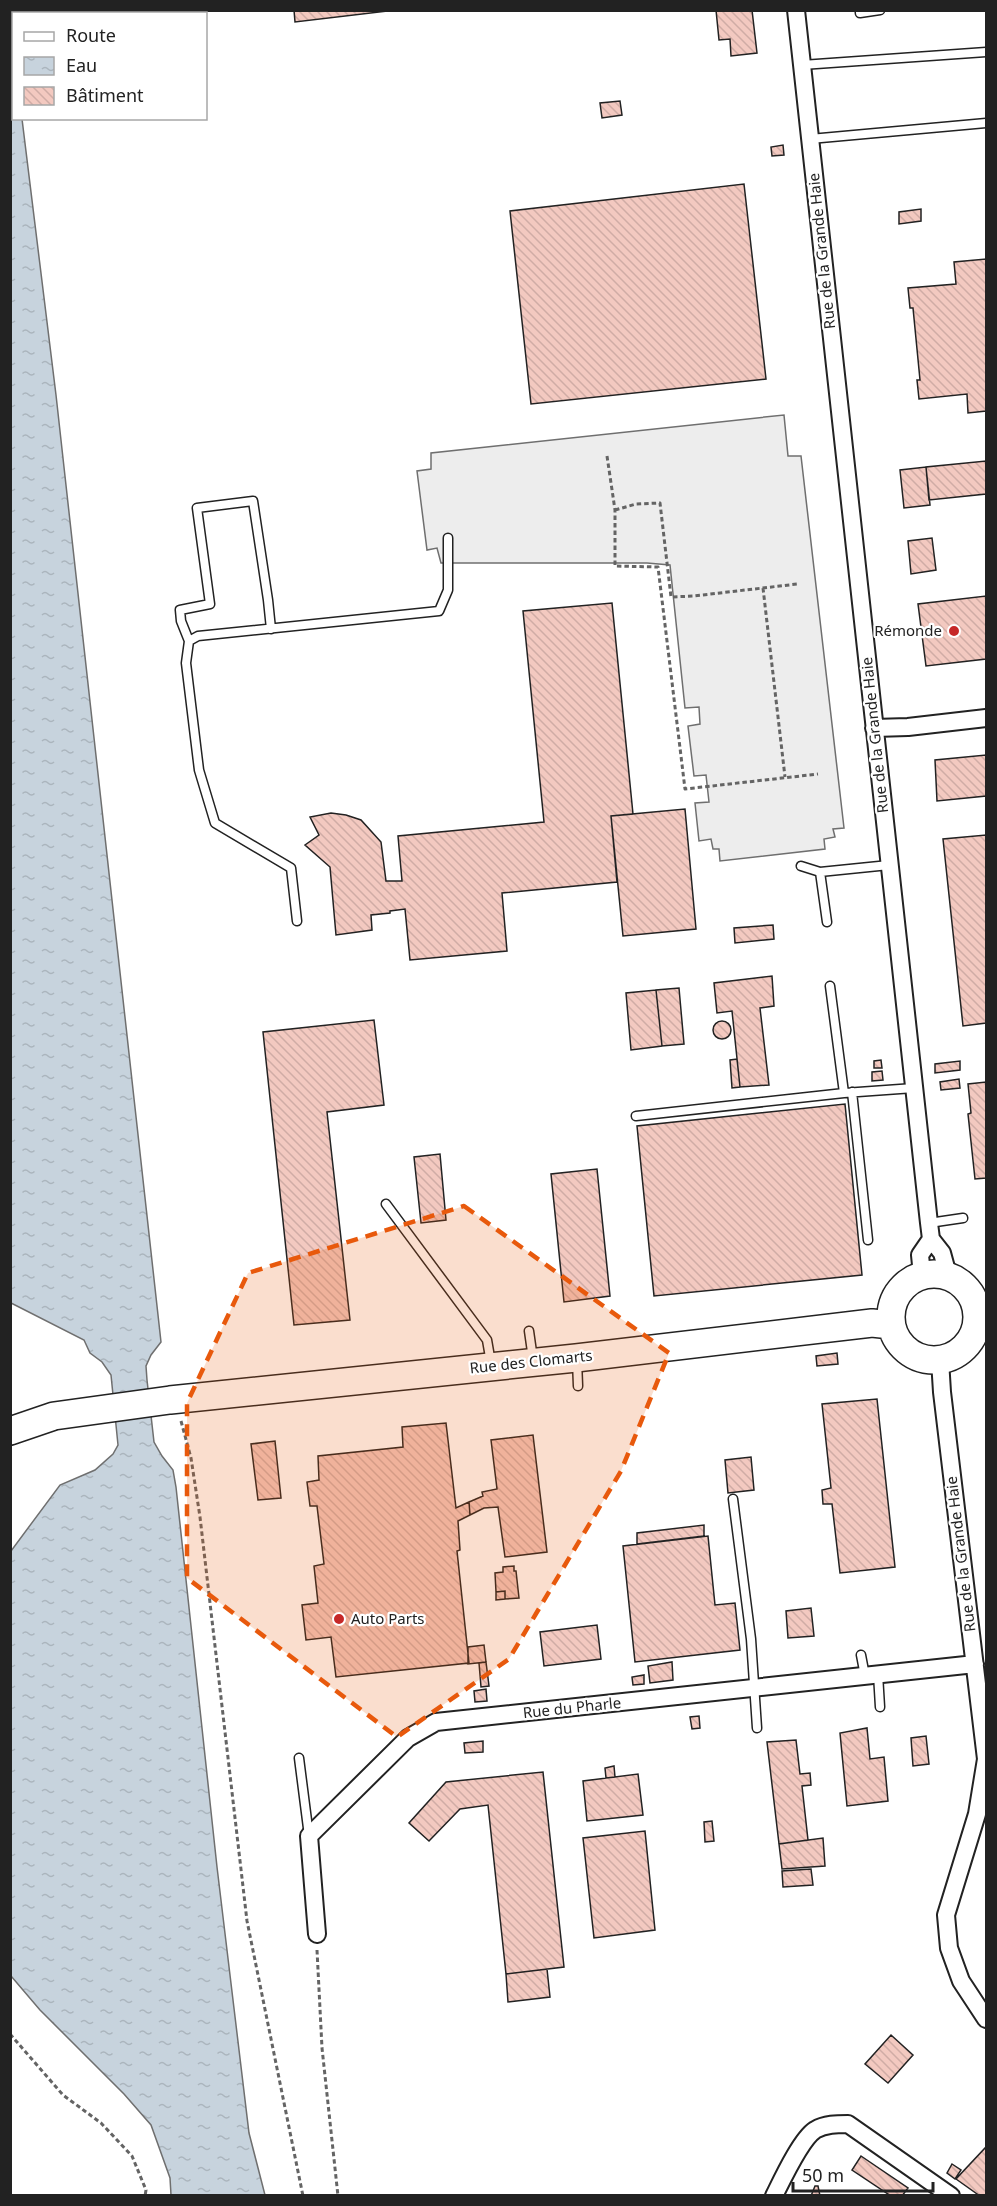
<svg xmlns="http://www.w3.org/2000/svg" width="997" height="2206" font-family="'Noto Sans',sans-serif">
<defs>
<pattern id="water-ripples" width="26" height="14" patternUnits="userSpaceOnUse" patternTransform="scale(1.5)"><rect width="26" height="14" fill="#c7d3dd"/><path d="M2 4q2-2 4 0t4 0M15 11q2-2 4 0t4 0" fill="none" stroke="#abb5bd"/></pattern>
<pattern id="building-back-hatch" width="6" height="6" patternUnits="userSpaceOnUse" patternTransform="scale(1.5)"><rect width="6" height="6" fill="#f3c9c0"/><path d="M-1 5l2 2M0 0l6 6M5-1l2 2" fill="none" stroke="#d0aca5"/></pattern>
</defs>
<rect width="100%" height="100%" fill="#fff"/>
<path fill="#ededed" stroke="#6f6f6f" stroke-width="1.5" d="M784,415l4,41h13l43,372 -11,1 2,8 -11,2 1,10 -105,12 -1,-12h-6l-2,-10 -12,2 -4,-38 14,-1 -3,-27 -12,1 -6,-50 12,-2 -1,-17 -14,1 -15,-143 -23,-2h-206l-4,-15 -10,2 -10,-79 14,-2v-16z"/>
<path fill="url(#water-ripples)" stroke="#6f6f6f" stroke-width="1.5" d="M10,23l4,25v70l8,1 34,276 105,947 -10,13 -5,11 1,14 7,62 8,14 11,14 3,17 41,380 32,266 16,62h-94l-1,-17 -19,-53 -27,-31 -84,-84 -29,-34v-425l49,-66 35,-15 18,-16 5,-9 -7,-70 -9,-13 -12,-9 -6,-13 -73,-37z"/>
<path fill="url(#building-back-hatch)" stroke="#222" stroke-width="1.5" d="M294,10h102l-101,12z
M716,10h36l5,43 -26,3 -1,-17 -11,1z
M620,101l2,14 -20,3 -2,-15z
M783,145l1,10 -12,1 -1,-9z
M744,184l22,195 -235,25 -21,-193z
M921,209v12l-22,3v-12z
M986,259v152l-18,2 -1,-19 -48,5 -2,-19h3l-7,-72h-3l-2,-20 48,-4 -2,-22z
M986,461v33l-57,6 -3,-33z
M926,467l4,38 -26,3 -4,-38z
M932,538l4,32 -25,4 -3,-33z
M986,596v63l-60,7 -8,-62z
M612,603l21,211 -22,2 6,66 -115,11 5,58 -97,9 -5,-51 -15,2v2l-19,2 1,15 -36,5 -6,-68 -25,-22 14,-10 -9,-18 21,-4 15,2 15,5 20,22 5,39h16l-4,-45 146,-14 -21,-211z
M986,755v41l-49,5 -2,-41z
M685,809l11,120 -73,7 -12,-120z
M986,835v188l-23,3 -20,-187z
M773,925l1,14 -39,4 -1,-15z
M772,976l2,30 -14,2 9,77 -29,2 -8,-76 -15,2 -3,-30z
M679,988l5,56 -22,2 -6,-56z
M656,990l6,56 -31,4 -5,-57z
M374,1020l10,85 -57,7 23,208 -56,5 -31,-293z
M713 1030a9 9 0 1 1 18 0a9 9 0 1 1-18 0Z
M737,1059l3,28 -8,1 -2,-28z
M881,1060l1,8h-8v-7z
M960,1061v9l-25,3v-9z
M882,1071l1,9 -11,1v-9z
M959,1079l1,9 -19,2 -1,-8z
M986,1082v96l-11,1 -7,-65 3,-1 -3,-29z
M845,1104l17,171 -208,21 -17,-170z
M440,1154l6,66 -25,3 -7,-66z
M597,1169l13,127 -46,6 -13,-128z
M837,1353l1,11 -21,2 -1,-10z
M877,1399l18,168 -55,6 -8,-69h-9l-1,-14 9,-2 -9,-84z
M446,1423l10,85 13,-6 1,13 -12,6 2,29 -3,1 12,112 -133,14 -5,-40 -25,3 -4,-35 16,-2 -4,-37 10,-2 -7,-58h-7l-3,-24 12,-2 -1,-24 85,-9 -1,-20z
M533,1435l14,117 -42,5 -7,-50 -14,1 -14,7 -1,-13 14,-6 -1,-4 15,-3 -6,-49z
M275,1441l6,57 -23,2 -7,-56z
M751,1457l3,33 -26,3 -3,-33z
M704,1525v11l-67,8v-11z
M708,1536l7,69 20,-2 5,47 -105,12 -12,-116z
M514,1566v5h2l3,27 -14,1v-8l-9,1 -1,-19 8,-1v-5z
M505,1591v8l-9,1v-8z
M811,1608l3,28 -26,2 -2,-27z
M597,1625l4,34 -57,7 -4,-34z
M484,1645l2,17 -18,2v-17z
M486,1662l3,24 -8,1 -2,-24z
M672,1662l1,18 -23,3 -2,-17z
M644,1675v9l-11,1 -1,-8z
M486,1689l1,12 -12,1 -1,-11z
M699,1716l1,12 -8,1 -2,-12z
M867,1728l3,31 14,-2 4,44 -41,5 -7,-73z
M926,1736l3,28 -16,2 -2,-28z
M796,1740l4,34 10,-1 1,12 -9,1 6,54 -29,4 -12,-102z
M483,1741v11l-18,1 -1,-10z
M614,1766l1,11 -9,1 -1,-10z
M543,1772l21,195 -58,7 -18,-169 -28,4 -31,32 -20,-18 37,-41z
M638,1774l5,41 -56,6 -4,-40z
M712,1821l2,20 -9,1 -1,-20z
M645,1831l10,99 -61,8 -11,-100z
M823,1838l2,28 -43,3 -3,-25z
M811,1869l2,16 -30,2 -1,-16z
M547,1969l3,28 -42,5 -2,-28z
M891,2035l22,20 -25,28 -23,-19z
M986,2147v49h-6l-24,-17z
M861,2156l47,32 -6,8h-11l-39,-26z
M952,2164l9,6 -6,9 -8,-6z
M815,2186h3l2,10h-9z"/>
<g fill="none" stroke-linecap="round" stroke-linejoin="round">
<g stroke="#222" stroke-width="11">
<path id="service" d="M860,10v3l20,-3
M802,65l184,-13
M810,139l176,-16
M189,641l-8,-20 -1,-11 30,-6 -13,-96 56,-7 15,99 3,29
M801,866l19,6 69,-7
M820,872l7,50
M297,921l-6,-53 -76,-45 -16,-53 -13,-107 3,-22 9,-5 241,-25 9,-21v-52
M830,986l14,107
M852,1092l16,148
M636,1116l208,-23 70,-5
M386,1204l101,136 4,23
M929,1223l34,-5
M529,1331l4,28
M577,1360l1,26
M733,1499l18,140 6,89
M861,1655l4,21
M878,1674l2,33
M299,1758l10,78"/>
</g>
<g stroke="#222" stroke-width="20">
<path id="minor" d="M796,10l133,1213 2,16 11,14 6,22
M874,728l34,-1 78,-9
M922,1275l-2,-20 11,-16
M940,1360l2,32 44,367 -9,55 -31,101 3,33 12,33 25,38
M317,1934l-8,-98 99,-98 28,-16 539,-58
M774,2196c8,-16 27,-57 41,-66 10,-6 22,-6 33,-6l103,72"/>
</g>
<g stroke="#222" stroke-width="30">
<path id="primary" d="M891 1317a43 43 0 1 1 86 0a43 43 0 1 1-86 0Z
M10,1431l44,-15 116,-16 406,-42 296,-35 19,2"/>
</g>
<path stroke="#646464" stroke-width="3" stroke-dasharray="4.5 3" stroke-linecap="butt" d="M607,456l8,54v56l43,1 27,222 133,-15
M615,510l21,-6 24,-1 11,94 23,-1 103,-12
M763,588l22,189
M181,1421l10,37 9,59 47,404 56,275
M317,1950l5,98 16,148
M10,2034l53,61 38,28 31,33 14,34 -1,6"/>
<use href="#service" stroke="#fff" stroke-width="8"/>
<use href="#minor" stroke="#fff" stroke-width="16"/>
<use href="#primary" stroke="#fff" stroke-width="27"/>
</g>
<path fill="#e8590c" fill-opacity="0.2" stroke="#e8590c" stroke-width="4.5" stroke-dasharray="12 8" stroke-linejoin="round" d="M464,1206l205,147 -48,118 -112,188 -112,78 -210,-159v-175l61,-130z"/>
<g fill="#c62828" stroke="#fff" stroke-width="2">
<circle cx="954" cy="631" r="6"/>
<circle cx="339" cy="1619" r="6"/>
</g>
<g text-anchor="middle" stroke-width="4.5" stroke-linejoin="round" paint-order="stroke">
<g font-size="15" fill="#222" stroke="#fff">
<text transform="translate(822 251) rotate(-96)" y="5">Rue de la Grande Haie</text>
<text transform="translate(875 735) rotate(-96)" y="5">Rue de la Grande Haie</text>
<text transform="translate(531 1362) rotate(-6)" y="5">Rue des Clomarts</text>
<text transform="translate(961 1554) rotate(-97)" y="5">Rue de la Grande Haie</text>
<text transform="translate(572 1708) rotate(-6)" y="5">Rue du Pharle</text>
</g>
<g font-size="15" fill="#222" stroke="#fff" text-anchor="end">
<text x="942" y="636">Rémonde</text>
<text x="351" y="1624" text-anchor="start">Auto Parts</text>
</g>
</g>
<rect width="997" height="2206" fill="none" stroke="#222222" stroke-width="24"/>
<rect x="12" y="12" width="195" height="108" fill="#ffffff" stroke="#a7a7a7" stroke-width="1.5"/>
<rect x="24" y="32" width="30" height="9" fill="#ffffff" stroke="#a7a7a7" stroke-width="1.5"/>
<text x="66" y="42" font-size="18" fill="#222222">Route</text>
<rect x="24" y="57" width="30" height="18" fill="url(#water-ripples)" stroke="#a7a7a7" stroke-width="1.5"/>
<text x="66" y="72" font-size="18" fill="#222222">Eau</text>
<rect x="24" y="87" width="30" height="18" fill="url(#building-back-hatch)" stroke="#a7a7a7" stroke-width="1.5"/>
<text x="66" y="102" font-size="18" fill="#222222">Bâtiment</text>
<path d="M793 2182v9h140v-9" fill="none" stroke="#222222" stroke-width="3"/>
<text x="802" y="2182" font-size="18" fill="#222222" stroke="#ffffff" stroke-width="4.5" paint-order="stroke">50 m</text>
</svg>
